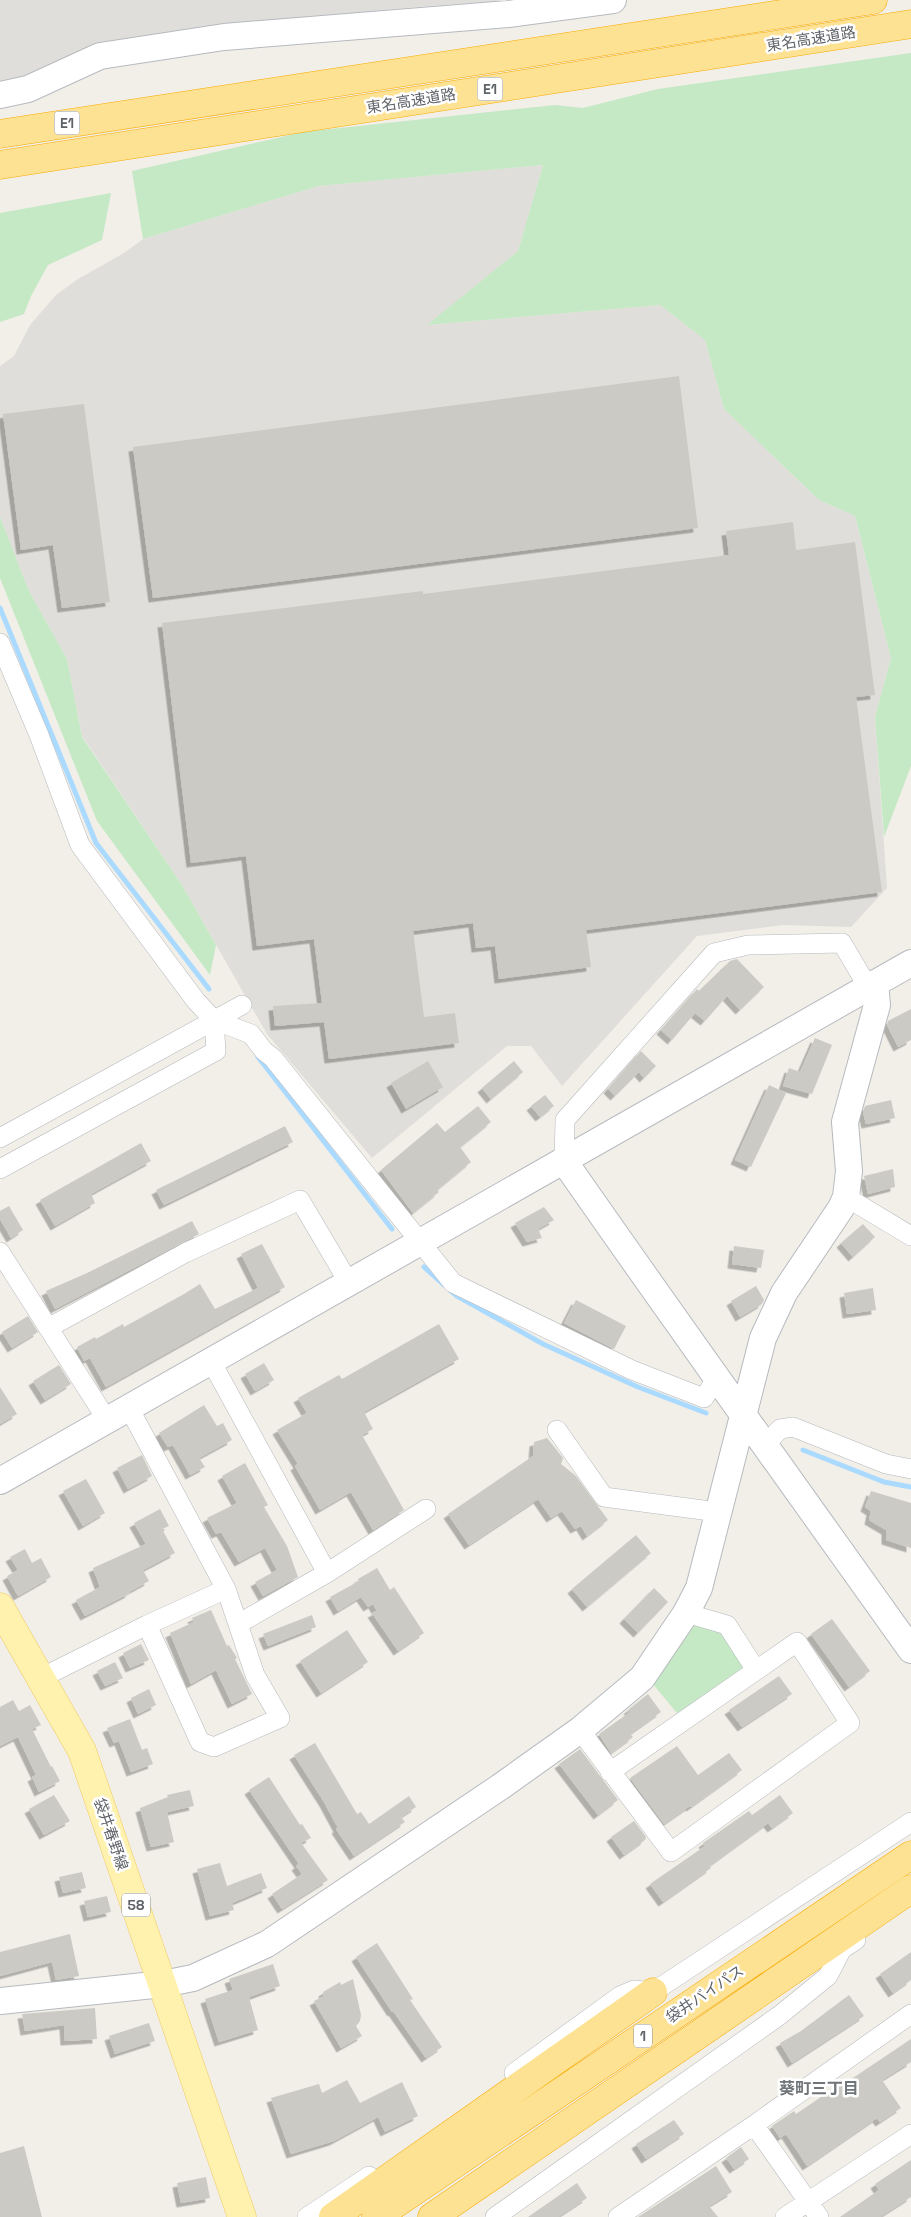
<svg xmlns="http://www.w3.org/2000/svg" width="911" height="2217" font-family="'Space Grotesk','Noto Sans JP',sans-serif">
<defs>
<filter id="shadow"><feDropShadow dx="-4.5" dy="4.5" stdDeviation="0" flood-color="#0004"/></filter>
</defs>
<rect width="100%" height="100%" fill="#f1efe8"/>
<path fill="#e0deda" d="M0,0h510l-95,7 -181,18 -136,20 -73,31 -25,5z
M543,165l-25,86 -90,74 232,-20 45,35 19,69 95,91 36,16 36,142 -16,59 12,171 -36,39 -68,-2 -86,11 -135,150 -31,-40h-24l-135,112 -105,-124 -85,-149 -100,-149 -15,-77 -38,-68 -29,-74v-151l14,-10 16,-31 26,-30 22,-16 46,-26 19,-14 176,-53z"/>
<path fill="#c5e8c5" d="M911,53v713l-27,71 -9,-120 16,-59 -36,-142 -36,-16 -95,-91 -19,-69 -45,-35 -233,20 91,-74 25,-86 -224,21 -176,53 -11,-68 171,-39 252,-27 28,3 75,-19z
M111,193l-9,47 -54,25 -17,31 -7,18 -24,8v-109z
M0,517l29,74 38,68 15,78 100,148 34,60 -6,30 -113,-154 -97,-243z
M688,1620l39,5 26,41 -76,47 -25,-30z"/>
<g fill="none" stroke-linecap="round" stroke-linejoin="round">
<path stroke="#aadaff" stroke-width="5" d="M0,608l96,235 113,146
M258,1057l134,172
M424,1267l20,18
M451,1291l6,5 86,48 95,43 68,26
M803,1450l81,32 27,5"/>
</g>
<path fill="#cccac5" filter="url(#shadow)" d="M679,376l19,152 -545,70 -20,-151z
M84,404l26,198 -48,6 -9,-63 -32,5 -18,-136z
M793,522l3,28 59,-8 20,153 -19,2 26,195 -296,38 5,37 -92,12 -4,-33 -19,2 -3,-25 -60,8 11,86 31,-4 4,30 -130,16 -5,-37 -49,4 -2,-20 49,-3 -8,-64 -57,7 -11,-90 -55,7 -29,-240 261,-32v3l306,-39 -3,-24z
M737,959l27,28 -24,23 -13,-14 -22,25 -10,-8 -23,27 -11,-10 36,-41 2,2 31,-30z
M911,1009v31l-13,7 -11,-22 1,-4z
M815,1038l17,7 -20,49 -29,-8 6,-18 11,4z
M641,1051l15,15 -12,12 -5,-6 -24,24 -7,-7z
M428,1061l15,26 -37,22 -15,-26z
M514,1061l9,11 -32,27 -9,-11z
M769,1085l17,8 -35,74 -16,-7z
M545,1095l9,11 -14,11 -9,-11z
M891,1100l4,18 -29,6 -3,-12 2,-6z
M478,1106l13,16 -31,25 11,15 -34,28 2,2 -26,21 -32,-43 56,-47 8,9z
M285,1126l8,16 -129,63 -8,-15z
M141,1143l10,18 -60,33 4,9 -40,23 -15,-26z
M893,1169l2,18 -27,7 -4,-18z
M9,1206l14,24 -12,8 -11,-19v-8z
M544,1207l10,13 -16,9 4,9 -15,4 -12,-19z
M192,1221l7,13 -144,75 -9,-18 41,-18z
M863,1224l12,13 -22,20 -12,-14z
M262,1244l23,43 -179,100 -16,-29 -6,3 -7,-14 18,-10 1,2 27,-15 1,3 60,-33 16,-10 15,25 43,-21 -17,-34z
M734,1246l30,4 -3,18 -29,-4z
M756,1286l8,14 -2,4 -22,13 -9,-16z
M873,1288l3,22 -29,4 -3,-21z
M576,1300l50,26 -12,23 -50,-26z
M28,1316l10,16 -26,16 -10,-16z
M439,1324l20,35 -95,53 9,17 -11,6 42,75 -31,20 -22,-38 -31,18 -25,-44 3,-2 -21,-34 30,-17 -9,-15 41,-23 3,4z
M264,1363l10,17 -19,11 -10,-17z
M59,1365l12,19 -26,16 -12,-19z
M0,1387l17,27 -17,10z
M204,1405l13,21 6,-3 9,17 -33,18 6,9 -15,8 -17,-30 -5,2 -9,-14z
M547,1438l16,20 -2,6 15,12 32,44 -21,16 -6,-10 -6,3 -13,-18 -11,7 -13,-19 -69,46 -21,-31 85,-58 1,-14z
M142,1455l10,21 -24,13 -11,-21z
M245,1463l23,42 -4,2 23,39 11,31 -35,19 -8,-14 22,-12 -12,-22 -26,14 -18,-30 -5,2 -9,-16 30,-15 -15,-27z
M86,1479l19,34 -22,13 -20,-35z
M871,1491l40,12v45l-25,-8v-10l-17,-10 2,-9 -6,-4z
M160,1509l9,17 -7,3 13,24 -32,17 6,11 -20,11 1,1 -45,23 -9,-16 24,-13 -7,-19 53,-24 -12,-21z
M636,1535l15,18 -64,54 -15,-18z
M25,1549l7,14 9,-5 10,19 -33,19 -11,-20 11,-6 -8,-13z
M377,1568l13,22 4,-3 30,46 -26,18 -26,-38 5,-2 -4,-7 -5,3 -7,-10 -23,14 -8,-14 29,-16 -1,-2z
M654,1588l14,14 -30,31 -14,-14z
M211,1610l16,36 2,-1 8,13 -2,1 17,35 -20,10 -16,-34 -25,14 -21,-51 24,-11 -2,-4z
M312,1615l4,12 -48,19 -5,-12z
M832,1619l38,52 -21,16 -38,-53z
M347,1630l21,32 -47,31 -21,-32z
M141,1644l8,16 -19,8 -7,-15z
M115,1662l8,16 -18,8 -8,-15z
M779,1676l13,18 -50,33 -13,-17z
M149,1689l7,16 -18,9 -7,-16z
M648,1694l13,18 -31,22 3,3 -22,16 -12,-19 31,-22 -2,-2z
M13,1700l6,11 11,-6 11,20 -9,4 19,38 1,-1 8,15 -21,11 -7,-15 4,-2 -18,-38 -18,9v-39z
M130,1719l12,31 5,-2 6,16 -22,8 -12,-31 -5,2 -7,-15z
M315,1743l42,71 4,-2 8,12 40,-28 7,11 -15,10 4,5 -51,34 -18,-27 2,-1 -14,-26 -30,-47z
M677,1746l21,29 31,-22 13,17 -51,37 -1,-1 -26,18 -34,-46z
M580,1749l38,51 -20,15 -39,-51z
M269,1777l31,48 2,-1 9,14 -10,5 27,37 -46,29 -10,-15 30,-20 -6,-8 3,-2 -50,-74z
M190,1790l4,16 -27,6 7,30 -23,5 -11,-39 28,-11 -1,-2z
M54,1795l16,26 -26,14 -15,-26z
M780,1795l13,18 -21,15 -4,-5 -59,43 2,2 -48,34 -13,-18 55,-38 -2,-3 46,-32 3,4z
M634,1821l12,16 -1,3 -21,15 -13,-18z
M220,1863l7,23 34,-13 6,15 -35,15 2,7 -24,6 -13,-47z
M82,1872l4,16 -23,5 -4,-16z
M107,1896l4,16 -23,5 -4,-16z
M70,1934l9,42 -23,4 -4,-18 -52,14v-24z
M377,1943l36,56 -3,1 32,47 -16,11 -33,-47 -1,1 -36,-55z
M911,1952v28l-18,13 -13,-19z
M273,1964l7,22 -31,11 9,33 -39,12 -14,-43 28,-9 -4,-11z
M353,1979l8,36 -1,6 -4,5 6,10 -21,12 -27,-47 10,-5 -1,-4 17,-10 1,3z
M849,1995l15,21 -72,47 -12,-20 21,-12z
M95,2008l2,31 -32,2 -1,-16 -39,6 -3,-17z
M149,2023l6,18 -40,13 -6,-18z
M911,2039v23l-29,18 19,28 -21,14 -3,-4 -70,48 -21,-32 -6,4 -8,-12 22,-15 2,3 44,-30 1,2z
M347,2080l13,23 42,-21 16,34 -33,16 -7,-15 -44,24 -43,13 -20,-56 48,-14 3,9z
M674,2120l10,14 -38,25 -10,-15z
M24,2146l18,71h-42v-64z
M741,2147l8,12 -15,10 -8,-11z
M911,2160v37l-31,20h-40l39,-27 -4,-6z
M716,2166l16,26 -23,14 9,11h-80z
M206,2177l4,21 -29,5 -4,-20z
M577,2183l10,15 -29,19h-30z"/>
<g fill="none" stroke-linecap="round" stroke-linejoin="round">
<g stroke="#b5b8bc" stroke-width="20">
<path id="street" d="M0,643l39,92 41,110 116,156 18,19 37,14 13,17 9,7 180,225 179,87 72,28 12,-19
M0,1138l242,-133
M564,1161l1,-41 149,-167 34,-8 94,-2 26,44
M0,1169l216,-118 -2,-31
M846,1197l65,39
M0,1252l107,168
M48,1328l137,-75 115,-53 49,83
M211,1361l116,212
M129,1408l97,181 12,35
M557,1430l47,67 114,15
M765,1445l15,-16 13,-2 93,37 25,5
M686,1613l41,12 29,45
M147,1625l53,117 14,5 66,-29 -25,-43 -17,-51 89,-51 99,-64
M41,1678l106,-53 79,-36
M580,1730l91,122 179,-129 -53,-81 -187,130
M514,2073l106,-77 14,-6 19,2 258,-170
M754,2125l65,92
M307,2217l62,-41
M495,2217l285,-202 48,-39 14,-27 14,-9
M618,2217l136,-92 157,-111
M785,2217l126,-83"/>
</g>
<g stroke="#b6babf" stroke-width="28">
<path id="secondary" d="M0,95l28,-6 72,-33 124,-19 284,-23 105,-14
M564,1161c114,164 231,326 347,489
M0,1481l911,-518
M0,2001l163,-17 30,-6 74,-34 233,-157 80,-57 62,-52 44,-65 13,-25 64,-250 21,-45 57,-85 5,-11 3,-26 -4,-49 32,-117 -2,-22"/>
</g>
<g stroke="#f2c960" stroke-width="29">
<path id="primary" d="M0,1607l82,144 160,466"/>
</g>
<g stroke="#f9ab00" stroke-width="29">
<path id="highway" d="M0,134l873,-134
M0,165l911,-141
M333,2217l320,-225
M376,2217l535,-362
M432,2217l479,-328"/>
</g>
<use href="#street" stroke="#fff" stroke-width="19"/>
<use href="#secondary" stroke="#fff" stroke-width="26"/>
<use href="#primary" stroke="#fff2af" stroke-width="28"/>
<use href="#highway" stroke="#fde293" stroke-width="28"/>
</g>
<g text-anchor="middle" stroke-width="5" stroke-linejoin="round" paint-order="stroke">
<g fill="#fff" stroke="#8f9295" stroke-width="1">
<rect x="477.5" y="77.5" width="25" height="23" rx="4"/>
<rect x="54.5" y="111.5" width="25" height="23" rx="4"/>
<rect x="122" y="1893.5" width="28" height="23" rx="4"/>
<rect x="634" y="2024.5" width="18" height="23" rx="4"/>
</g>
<g font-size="14" font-weight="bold" fill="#5f6368">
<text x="490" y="94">E1</text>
<text x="67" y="128">E1</text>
<text x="136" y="1910">58</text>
<text x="643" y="2041">1</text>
</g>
<g font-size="15" fill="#5f6368" stroke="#fff">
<text transform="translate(811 39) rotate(-9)" y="5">東名高速道路</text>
<text transform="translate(411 101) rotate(-9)" y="5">東名高速道路</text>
<text transform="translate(111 1834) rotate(71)" y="5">袋井春野線</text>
<text transform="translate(705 1994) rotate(-34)" y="5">袋井バイパス</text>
</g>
<g font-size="16" font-weight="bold" fill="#70757a" stroke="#fff">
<text x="819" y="2094">葵町三丁目</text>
</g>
</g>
</svg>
